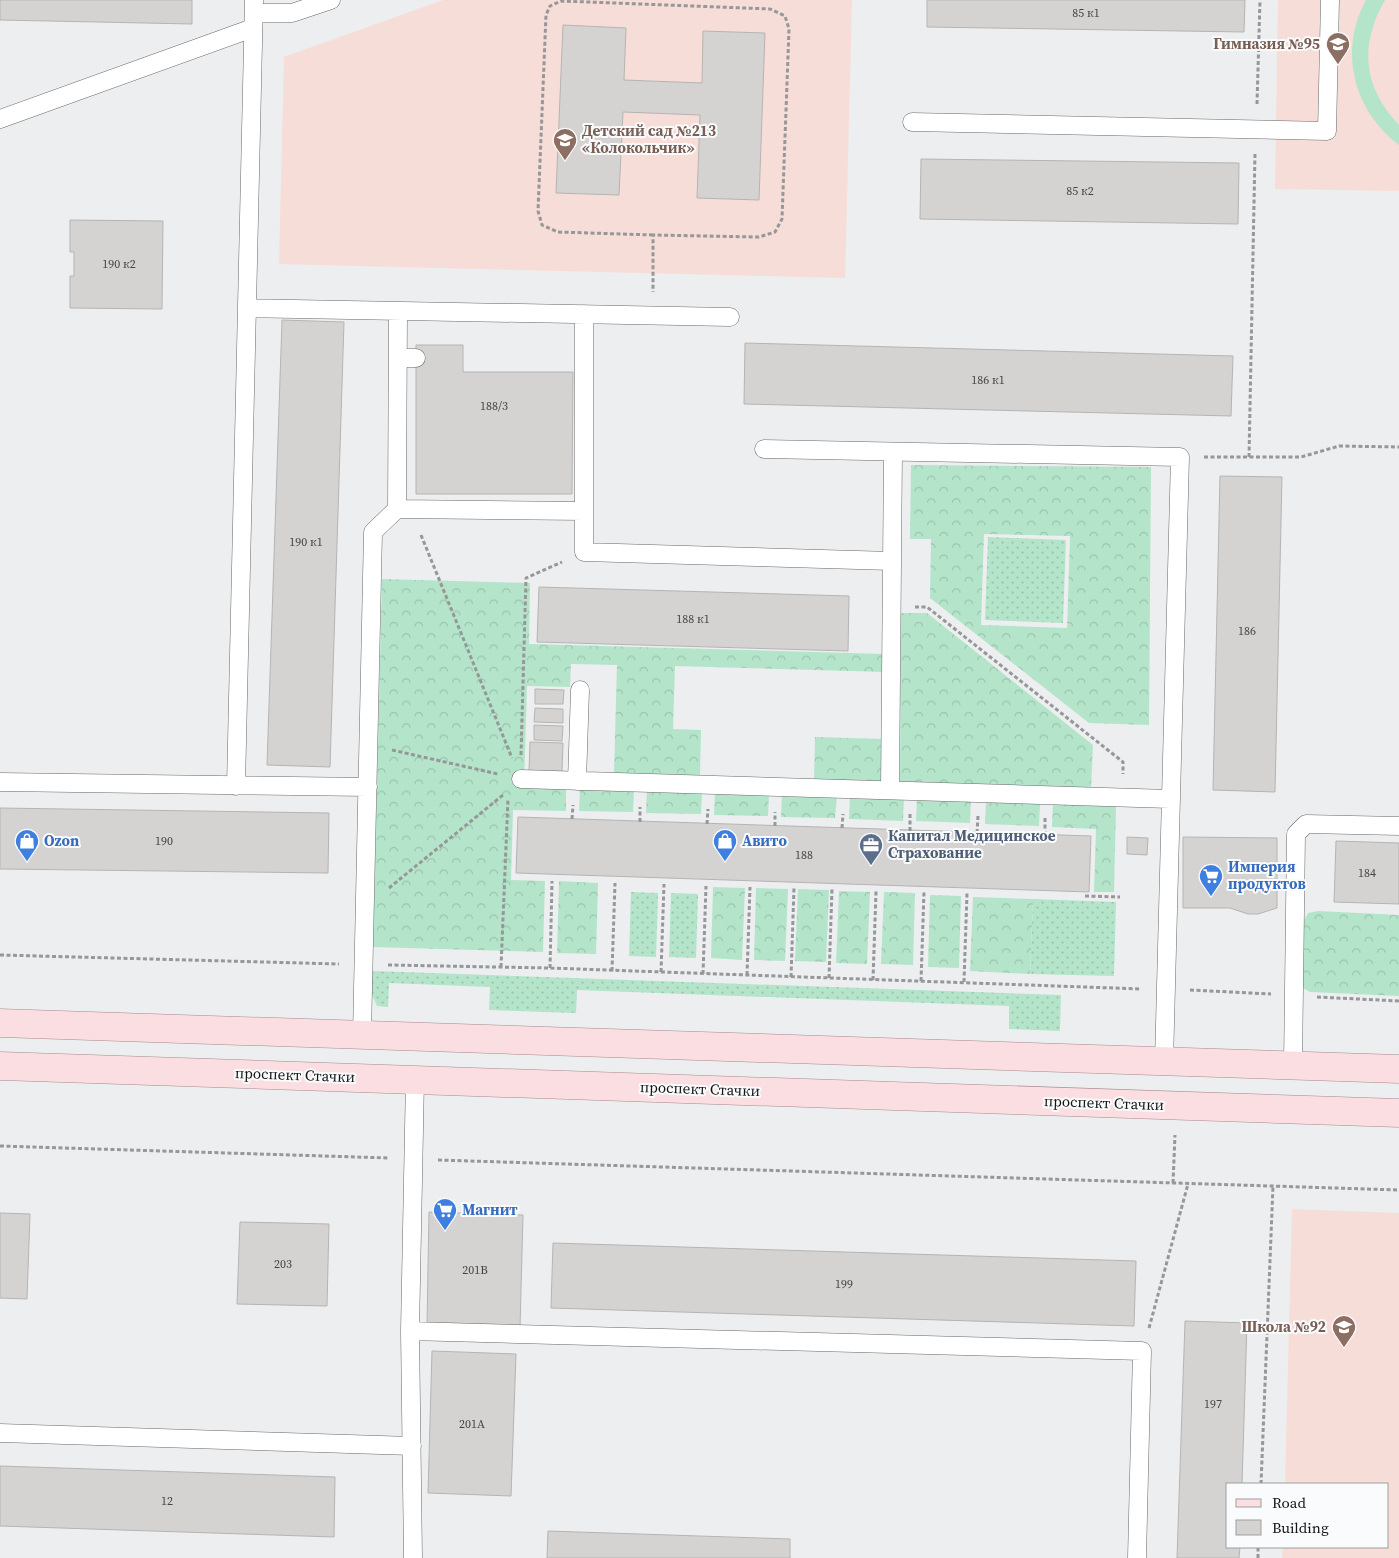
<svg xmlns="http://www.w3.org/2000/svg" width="1399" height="1558" font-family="'Source Serif 4',serif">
<defs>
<pattern id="grass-dots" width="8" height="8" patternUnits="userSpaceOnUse" patternTransform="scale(1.25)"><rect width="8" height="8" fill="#b4e5ca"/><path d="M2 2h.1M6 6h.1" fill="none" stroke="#9ac4ad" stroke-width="1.8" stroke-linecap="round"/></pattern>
<pattern id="forest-crowns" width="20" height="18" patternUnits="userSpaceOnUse" patternTransform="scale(1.25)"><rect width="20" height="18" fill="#b4e5ca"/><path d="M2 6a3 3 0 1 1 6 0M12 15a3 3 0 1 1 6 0" fill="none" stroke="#9ac4ad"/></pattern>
</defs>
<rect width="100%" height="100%" fill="#edeeef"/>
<path fill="#f7ddd7" d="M443,0h409l-7,278 -566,-14 5,-207z
M1278,0h121v191l-124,-2z
M1292,1209l107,4v345h-117l1,-11h105v-63h-103z"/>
<path fill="url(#grass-dots)" d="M988,537l78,3 -3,83 -78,-3z
M631,892l27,1 -2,64 -27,-1z
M671,893l27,1 -2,64 -27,-1z
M1033,899l83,3 -2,74 -84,-2z
M372,971l689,24 -1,36 -51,-2v-23l-432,-16 -1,23 -87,-3 1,-23 -101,-4 -1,24 -11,-1 -6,-14z"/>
<path fill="url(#forest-crowns)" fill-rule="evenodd" d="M911,465l240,2 -2,258 -60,-2 -159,-125 1,-59h-21zM984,534l86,2 -3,92 -86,-3z
M382,579l148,4 -1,61 356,10v18l-210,-6 -2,63 28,1 -1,47 -86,-3 3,-109 -46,-1 -1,23 -43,-1 -3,100 42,1v24l-53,-1 -2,70 34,1 -2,71 -170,-5z
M901,613h26l166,132 -2,44 -191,-6z
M815,737l68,2 -2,43 -67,-2z
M580,787l54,2 -1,23 -54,-1z
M647,789l55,3 -1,22 -55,-1z
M715,792l54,2 -1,22 -54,-1z
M782,794l55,2 -2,22 -54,-1z
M850,796l54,2 -1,23 -54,-2z
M917,798l54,2 -1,23 -54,-2z
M986,801l54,2 -1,23 -54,-2z
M1053,803l63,3 -2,86h-20l2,-63 -44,-2z
M559,881l39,2 -2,71 -39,-1z
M713,887l32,1 -3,72 -31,-2z
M756,888l32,1 -3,72 -31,-1z
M798,889l31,1 -3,72 -31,-1z
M839,891l31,1 -3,72 -31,-1z
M884,892l31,1 -2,72 -32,-1z
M930,895l31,1 -2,72 -31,-1z
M973,897l60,2 -3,75 -60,-3z
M1318,911l81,4v81l-89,-4 -7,-4 -3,-7 2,-57 6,-11z"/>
<path fill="#b4e5ca" d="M1366,0h19c-26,45 -22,87 14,125v20c-45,-34 -61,-94 -33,-145z"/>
<path fill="#d4d3d2" stroke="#b6b4b3" d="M0,0h192v24l-192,-4z
M927,0h318l-1,32 -317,-5z
M563,25l63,3 -2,52 78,3 1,-52 62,2 -6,167 -62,-2 3,-83 -77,-3 -4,83 -63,-2z
M921,159l318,4 -1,61 -318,-5z
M70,220l93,1 -1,88 -92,-1v-32h4v-24h-4z
M282,320l62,2 -14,445 -63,-2z
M745,343l488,13 -2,60 -487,-12z
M416,345h47v27h110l-1,122h-156z
M1220,476l62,1 -7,315 -62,-2z
M539,587l310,9 -1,55 -311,-9z
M535,689l29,1 -1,14h-28z
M535,708l28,1v14l-29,-1z
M534,725l29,1 -1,15 -28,-1z
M530,742l33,1 -1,29 -33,-1z
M0,808l329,5 -1,60 -328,-4z
M518,817l573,19 -2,56 -573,-19z
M1127,837l21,1 -1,17 -20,-1z
M1183,837l94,1v70l-19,6h-10l-18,-6h-47z
M1336,841l63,2v61l-65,-2z
M429,1212l94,3 -3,113 -93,-3z
M0,1213l30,1 -3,85 -27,-1z
M240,1222l89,2 -2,82 -90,-2z
M553,1243l583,18 -2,65 -583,-18z
M1185,1321l62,2 -5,161h-14v63h12l-1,11h-62z
M432,1351l84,3 -5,142 -83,-3z
M0,1466l335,11 -1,60 -334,-11z
M548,1531l242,8v19h-243z"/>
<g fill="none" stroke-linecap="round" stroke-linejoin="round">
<g stroke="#68696a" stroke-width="19">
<path id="service" d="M254,13h38l39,-13
M0,119l253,-91
M912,122l415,9 3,-131
M247,308l483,9
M584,314v238l308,9
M398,358h18
M764,449l416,8 -16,605
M397,509l187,2
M521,779l649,20
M577,781l3,-91
M0,782l368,5
M236,786l18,-786
M890,790l3,-338
M362,1035l11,-503 24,-23 1,-198
M1293,1065l3,-231 10,-10 93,2
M410,1331l732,20 -5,207
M0,1433l412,13
M413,1558l-3,-227 5,-252"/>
</g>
<g stroke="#a8898c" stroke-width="29">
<path id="primary" d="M0,1023l1399,46
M0,1066l1399,47"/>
</g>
<path stroke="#969798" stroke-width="3" stroke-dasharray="4 2.5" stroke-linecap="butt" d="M1257,104l3,-104
M653,235l-95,-3 -16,-7 -4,-14 8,-196 4,-9 11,-5 209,8 15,7 4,13 -7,190 -7,13 -16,5 -106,-2v57
M1204,457h97l38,-11 60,1
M1249,457l6,-304
M421,535l91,223
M915,607h12l196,155v12
M392,750l106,24
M521,755l5,-177 36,-16
M572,819l1,-14
M640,822v-15
M707,824l1,-15
M775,826v-14
M842,828l1,-14
M910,831v-17
M977,833l1,-17
M1045,835v-17
M389,888l114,-93
M1085,896l35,1
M0,955l339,9
M388,965l162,3 591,21
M501,967l7,-168
M550,968l2,-87
M612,971l3,-88
M661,972l3,-88
M703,974l3,-88
M747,975l3,-88
M791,977l3,-89
M829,978l3,-89
M873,980l3,-89
M921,981l3,-89
M964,982l3,-89
M1190,990l81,4
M1317,997l82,4
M0,1146l389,12
M438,1160l961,30
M1173,1183l2,-48
M1149,1328l39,-144
M1261,1484l12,-298
M1258,1558v-11"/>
<use href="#service" stroke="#fff" stroke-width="18"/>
<use href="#primary" stroke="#fbdee1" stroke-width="28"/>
</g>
<defs>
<g id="school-pin" transform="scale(1.25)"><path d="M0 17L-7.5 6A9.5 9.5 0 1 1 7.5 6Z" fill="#8d6e63" stroke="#fafbfc"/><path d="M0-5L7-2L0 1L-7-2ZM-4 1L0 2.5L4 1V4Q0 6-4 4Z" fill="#fff"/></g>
<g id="shop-pin" transform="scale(1.25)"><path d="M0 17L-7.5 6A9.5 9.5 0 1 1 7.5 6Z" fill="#3f7fe0" stroke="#fafbfc"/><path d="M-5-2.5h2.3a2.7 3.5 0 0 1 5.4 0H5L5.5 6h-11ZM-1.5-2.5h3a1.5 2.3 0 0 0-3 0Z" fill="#fff"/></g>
<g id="office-pin" transform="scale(1.25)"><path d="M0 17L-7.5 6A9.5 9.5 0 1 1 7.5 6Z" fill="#5c6f8a" stroke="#fafbfc"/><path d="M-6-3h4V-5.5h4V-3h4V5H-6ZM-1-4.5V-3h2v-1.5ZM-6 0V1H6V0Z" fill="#fff"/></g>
<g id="supermarket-pin" transform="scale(1.25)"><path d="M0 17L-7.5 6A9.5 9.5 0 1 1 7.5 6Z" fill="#3f7fe0" stroke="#fafbfc"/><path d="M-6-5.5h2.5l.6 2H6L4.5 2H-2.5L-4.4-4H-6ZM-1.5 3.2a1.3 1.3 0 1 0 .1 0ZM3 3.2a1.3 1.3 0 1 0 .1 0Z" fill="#fff"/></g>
</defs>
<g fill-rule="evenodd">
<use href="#school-pin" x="1338" y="44"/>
<use href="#school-pin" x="565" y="140"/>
<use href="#shop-pin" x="27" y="841"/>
<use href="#shop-pin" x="725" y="841"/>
<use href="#office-pin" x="871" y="845"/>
<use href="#supermarket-pin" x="1211" y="876"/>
<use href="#supermarket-pin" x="445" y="1210"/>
<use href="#school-pin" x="1344" y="1327"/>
</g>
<g text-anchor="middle" stroke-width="4" stroke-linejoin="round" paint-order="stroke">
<g font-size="12" fill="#434444">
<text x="1086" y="17">85 к1</text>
<text x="1080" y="195">85 к2</text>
<text x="119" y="268">190 к2</text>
<text x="988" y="384">186 к1</text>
<text x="494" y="410">188/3</text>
<text x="306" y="546">190 к1</text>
<text x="693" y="623">188 к1</text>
<text x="1247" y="635">186</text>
<text x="164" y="845">190</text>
<text x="804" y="859">188</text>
<text x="1367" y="877">184</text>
<text x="283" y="1268">203</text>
<text x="475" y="1274">201В</text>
<text x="844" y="1288">199</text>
<text x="1213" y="1408">197</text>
<text x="472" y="1428">201А</text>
<text x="167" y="1505">12</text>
</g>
<g font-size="15" font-weight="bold" fill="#785e54" stroke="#fafbfc" text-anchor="end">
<text x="1320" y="49">Гимназия №95</text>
<text x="582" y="136" text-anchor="start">Детский сад №213<tspan x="582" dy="17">«Колокольчик»</tspan></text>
<text x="1326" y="1332">Школа №92</text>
</g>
<g font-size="15" font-weight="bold" fill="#4e5e75" stroke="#fafbfc" text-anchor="start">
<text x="888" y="841">Капитал Медицинское<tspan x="888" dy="17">Страхование</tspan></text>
</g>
<g font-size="15" font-weight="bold" fill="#366cbe" stroke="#fafbfc" text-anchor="start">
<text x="44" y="846">Ozon</text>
<text x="742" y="846">Авито</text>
<text x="1228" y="872">Империя<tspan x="1228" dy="17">продуктов</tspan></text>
<text x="462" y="1215">Магнит</text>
</g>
<g font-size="15" fill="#131414" stroke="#fafbfc">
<text transform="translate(295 1075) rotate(2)" y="5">проспект Стачки</text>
<text transform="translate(700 1089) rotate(2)" y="5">проспект Стачки</text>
<text transform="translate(1104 1103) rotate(2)" y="5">проспект Стачки</text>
</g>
</g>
<rect x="1226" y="1483" width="162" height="65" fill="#fafbfc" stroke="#9e9f9f"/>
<rect x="1236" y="1499" width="25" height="8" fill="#fbdee1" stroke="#9e9f9f"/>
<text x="1272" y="1508" font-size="15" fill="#131414">Road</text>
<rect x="1236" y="1520" width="25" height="15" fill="#d4d3d2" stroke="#9e9f9f"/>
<text x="1272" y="1533" font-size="15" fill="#131414">Building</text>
</svg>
